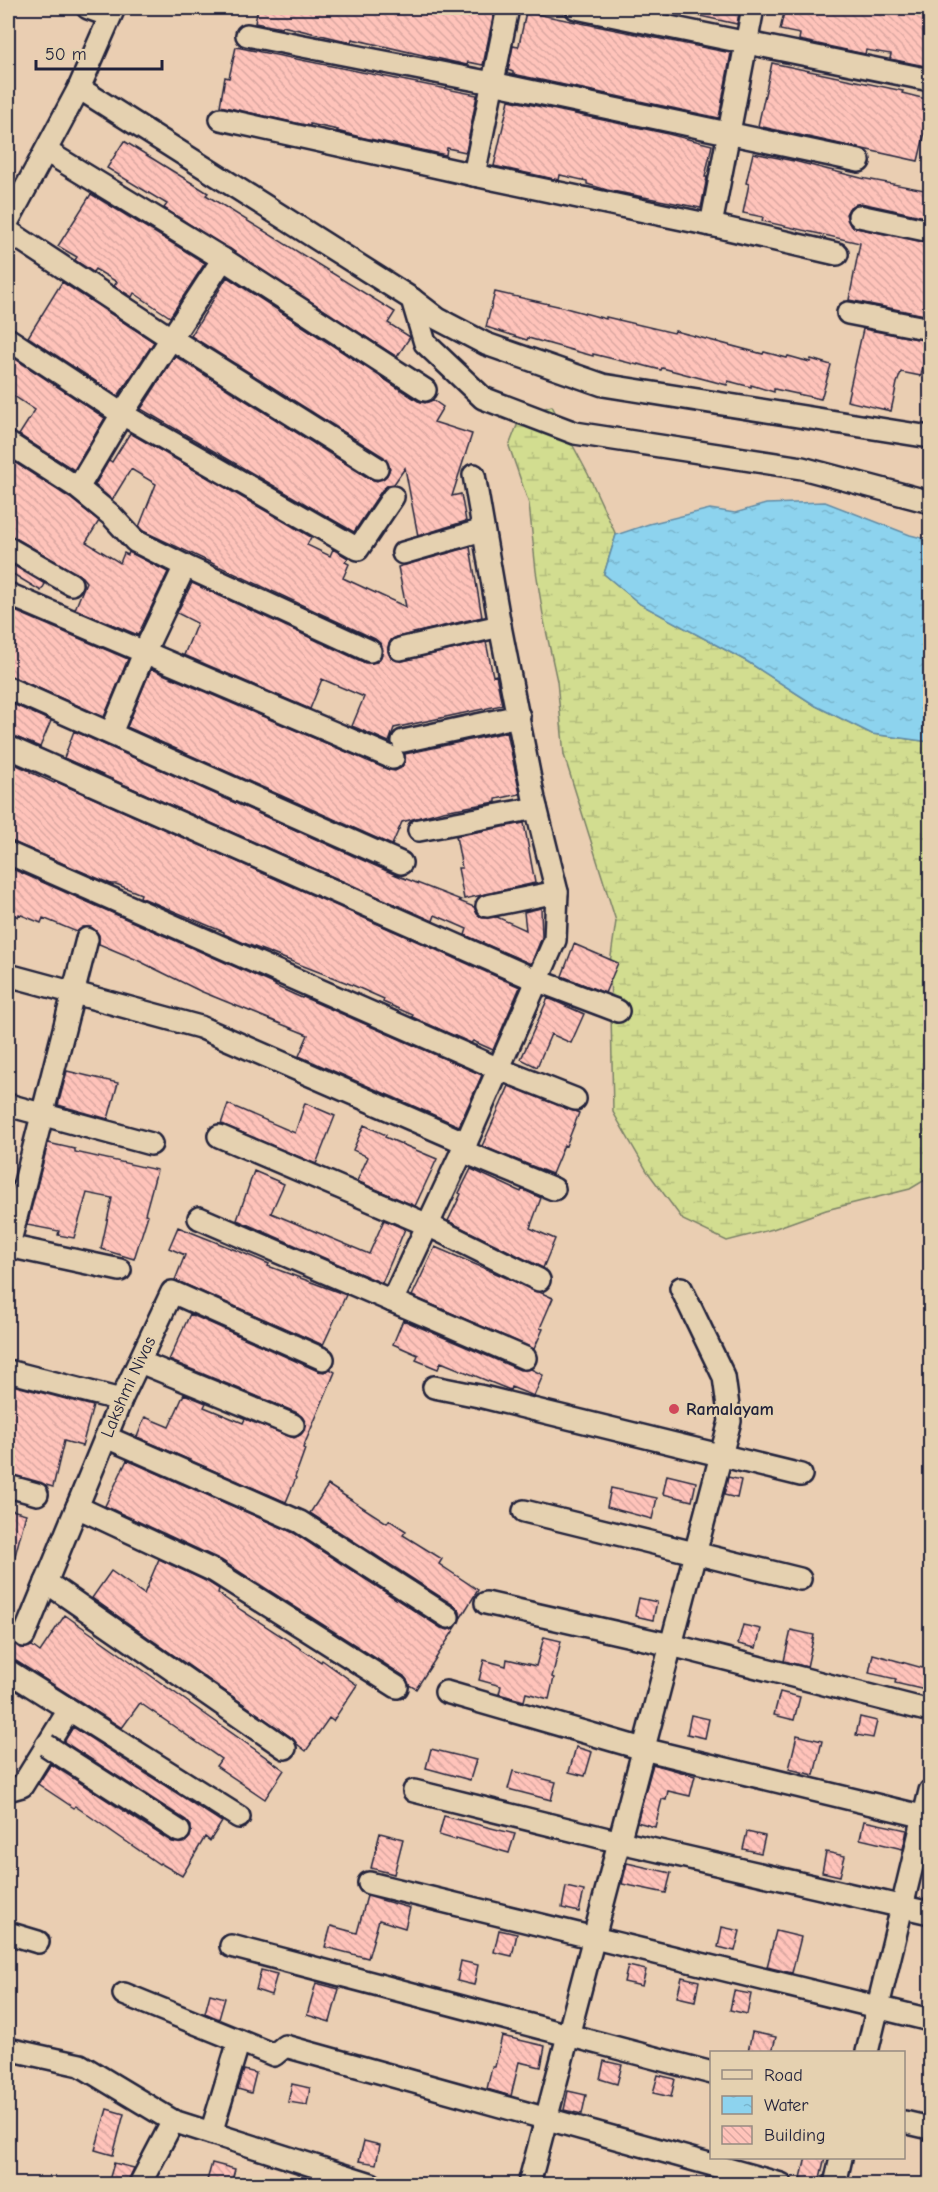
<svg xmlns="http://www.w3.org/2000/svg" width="938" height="2192" font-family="'Comic Neue',sans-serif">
<defs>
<pattern id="wetland-marsh" width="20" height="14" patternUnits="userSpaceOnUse" patternTransform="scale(1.5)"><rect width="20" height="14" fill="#d2dd90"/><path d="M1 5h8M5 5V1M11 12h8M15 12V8" fill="none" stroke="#b4bd7d"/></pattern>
<pattern id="water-ripples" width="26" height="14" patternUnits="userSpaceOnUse" patternTransform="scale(1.5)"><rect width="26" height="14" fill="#8dd3ee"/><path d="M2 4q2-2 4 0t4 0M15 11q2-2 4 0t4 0" fill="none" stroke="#79b5cd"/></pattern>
<pattern id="building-back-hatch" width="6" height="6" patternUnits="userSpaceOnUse" patternTransform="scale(1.5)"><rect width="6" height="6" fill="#ffc3ba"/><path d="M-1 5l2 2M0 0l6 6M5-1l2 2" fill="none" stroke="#daa7a1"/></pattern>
</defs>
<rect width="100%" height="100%" fill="#eaceb2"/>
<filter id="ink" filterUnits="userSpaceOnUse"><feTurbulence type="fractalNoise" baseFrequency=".0167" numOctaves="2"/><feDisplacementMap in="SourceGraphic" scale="12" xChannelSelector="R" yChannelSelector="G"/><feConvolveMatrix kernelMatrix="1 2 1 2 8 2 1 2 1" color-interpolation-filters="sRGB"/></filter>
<g filter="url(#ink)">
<path fill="url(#wetland-marsh)" stroke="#7a8066" stroke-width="1.5" d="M552,406l36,68 28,61 -12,39 36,30 108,58 68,44 56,28 58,8v435l-20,12 -84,21 -53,19 -46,12 -44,-21 -36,-49 -34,-59 -3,-149 6,-42 -52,-166 -7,-74 -13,-60 -8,-50 -7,-67 -20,-58 12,-31z"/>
<path fill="url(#water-ripples)" stroke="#628ca6" stroke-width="1.5" d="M825,502l85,33 20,5v202l-58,-8 -56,-28 -68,-44 -108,-58 -36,-30 12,-39 33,-11 61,-15 25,4 31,-9z"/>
<path fill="url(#building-back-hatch)" stroke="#22223b" stroke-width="1.5" d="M258,8h237l-12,57 -15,-3 -1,3 -115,-26 -1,3 -69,-16v2l-27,-5z
M687,8h53l-3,16 -51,-11z
M785,8h145v59l-40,-8 1,-5 -25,-4 -1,4 -66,-14 1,-6 -20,-4z
M526,12l205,41 -12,65 -206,-44v-2l-5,-2 5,-24 5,1 1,-2z
M236,47l241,48 -11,57 -19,-4 -1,7 -86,-18 -23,-6 1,-1 -28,-6v2l-90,-20 5,-29 4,1z
M772,63l131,28 -1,2 28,7v29l-4,-1 -8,33 -160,-35z
M509,100l155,33 48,12 -7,32h2l-6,31 -94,-18 -20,-6v-3l-27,-6 -1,5 -65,-14z
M124,141l84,52 -2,2 189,117 -7,11 22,14 -13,20 -233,-149 3,-4 -60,-36z
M753,153l41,8 67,17 69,13v27l-69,-15 -11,4 -4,7 4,11 6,3 74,15v73l-81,-16 11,-57 -98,-22 1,-4 -20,-4 6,-29 -3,-1z
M91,194l114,69 -35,54 -36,-24 -2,4 -18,-11 3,-4 -22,-13 -2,3 -18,-12 2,-3 -19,-11z
M227,277l191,124 7,2 8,-3 10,7 -9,15 38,12 -20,62 9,-2 5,27 -48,15 -13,-68 -11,16 -6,1 -6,5 -28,42 -213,-123 34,-53 195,123 7,2 10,-6 3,-7 -6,-11 -193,-121z
M62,282l92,60 -36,54 -90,-59z
M495,292l67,15 44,12v-2l68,16 1,-2 88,23 1,-2 23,6 1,-2 22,6 1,-3 20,6 -10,34 -47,-10v3l-23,-7v2l-23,-6 -1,4 -65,-17 -1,2 -23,-6v1l-45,-11v2l-65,-18 -1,2 -41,-13z
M863,329l67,12v27l-7,-2 -2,10 -20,-4 -4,11 -6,28 -44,-10z
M8,354l97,64 -31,52 -55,-35 16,-25 -27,-18z
M130,433l181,104 -4,8 23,11 3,-7 15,9 -3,4 4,2 -6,14 63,29 -8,-40 72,-20 12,70 -85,20 -6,3 -3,11 3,7 11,3 84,-19 7,34 3,-1 6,30 -108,23 -5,14 -37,-16 12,-29 -42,-18 -12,30 -126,-54 13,-32 -20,-10 15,-30 173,80 12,-1 4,-5 2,-7 -2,-6 -6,-5 -232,-108 -4,-4 17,-43 -25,-15 -19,31 -17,-15 14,-25 3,2z
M8,458l62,40 29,23 -13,21 34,21 4,-10 4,2 1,-3 39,20 -30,63 -63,-26 11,-27 -4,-5 -68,-40 -6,-2z
M8,562l37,22 -4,7 -33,-20z
M8,608l120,51 -24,58 -96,-42z
M151,669l238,101 6,1 6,-3 4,-6v-8l102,-22 13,62 -24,5v3l-53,9 -41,11 -10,23 -265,-118z
M8,702l43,19 -11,26 -32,-13z
M74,731l322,144 65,25 -2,1 15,6 3,7 5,4 15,-1 29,13 -2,-18 17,-4 1,29 -11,27 -66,-29 2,-6 -32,-14 -2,6 -369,-163z
M8,761l22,10v1l24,11 1,-2 465,206 -27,63 -20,-9 -2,2 -59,-26 1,-2 -30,-13 1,-3 -34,-15 -106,-41 -20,-9v-2l-84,-35 1,-3 -25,-10h-5l-103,-44z
M524,823l11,60 -71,16 -6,-31h4l-6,-32z
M8,867l268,118 -1,1 27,12 1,-1 179,78 -23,51 -160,-70 9,-21 -108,-44 -65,-32 -36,-15v-9l-8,-8h-8l-6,5 -34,-14 -2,5 -22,-9 -1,3 -10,-5z
M574,944l44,19 -13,30 -43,-17z
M548,998l36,16 -13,29 -20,-9 -14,33 -16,-8z
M67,1071l51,12 -10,36 -50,-14z
M509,1086l70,27 -13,33 -2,-1 -12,29 -70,-28z
M305,1103l30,13 -19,48 -95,-40 7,-20 67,29z
M364,1125l22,10 -1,2 52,22 -22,47 -58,-25 11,-24 -15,-7z
M48,1143l27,6v3l82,18 -12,44 3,1 -14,44 -33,-10 11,-51 -25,-5 -13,45 -16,-3 1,-4 -32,-6z
M471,1169l50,23 1,-3 19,9 -11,30 25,11 -12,29 -95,-47 13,-27 -2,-1z
M254,1171l30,13 -13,29 98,41 15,-34 21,9 -23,54 -145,-63z
M178,1227l65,26 26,11 -1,2 78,29 -23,50 -148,-65 10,-25 -16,-7z
M435,1247l118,51 -13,30 3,1 -9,20 -122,-53z
M190,1314l128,57 6,1 6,-3 5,3 -32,76 2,1 -10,28 1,1 -10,24 -149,-65 8,-20 24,10 15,-33 22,9 -2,4 39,16 2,-4 49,19 6,-3 4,-5 1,-7 -7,-10 -129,-53z
M403,1320l117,50 11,-1 12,6 -9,21 -23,-9 -1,3 -69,-28 -3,7 -22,-9 2,-5 -25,-11z
M8,1384l85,22 -11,40 -18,-5 -11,46 -45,-13z
M127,1460l167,73 147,95 7,2 8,-3 -40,62 -7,-4 -5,-9 -183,-116 -116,-54z
M667,1475l29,7 -4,19 -29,-7z
M728,1477l13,3 -4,18 -13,-3z
M328,1485l59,38 2,-3 17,11 -3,4 39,24 -3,5 39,26 -18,29v-7l-5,-6 -145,-93z
M611,1488l46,10 -5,21 -45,-12z
M8,1509l18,5 -14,53 -4,-1z
M159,1559l49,23 11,7 -1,4 23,17 80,52 1,-2 35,25 -24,36 -4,-3 -23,33 -9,-7 -5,-6 -200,-140 19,-27 33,23z
M639,1598l18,4 -4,18 -18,-4z
M65,1615l219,155 -19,29 -49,-33 5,-7 -81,-56 -18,25 -114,-72v-4l6,-9 6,5h6l6,-2 8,6z
M743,1625l18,4 -5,19 -18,-4z
M791,1630l23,5 -7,32 -23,-6z
M544,1637l17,4 -9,36 2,1 -5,21 -23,-6 -2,8 -25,-7 2,-8 -22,-6 5,-20 22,6 1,-7 29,7z
M873,1654l57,16v21l-35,-8 1,-4 -27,-6z
M780,1692l20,5 -6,23 -20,-5z
M691,1715l18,4 -4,19 -18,-4z
M860,1717l17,4 -4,17 -17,-3z
M73,1727l149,95 -12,19 -5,-4 -23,39 -22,-13 -1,1 -84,-58 -1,2 -36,-24 13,-20 121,78 12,1 6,-6 1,-11 -5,-6 -122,-78z
M797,1735l25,6 -8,34 -25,-6z
M576,1747l16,5 -7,24 -16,-4z
M431,1749l45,11 -6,20 -44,-12z
M653,1764l42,12 -5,20 -22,-5 -2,9 -4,-1 -7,28 -18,-5z
M513,1771l43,11 -5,18 -43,-11z
M444,1816l71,18 -6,19 -53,-15v2l-17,-5z
M864,1821l43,9 -4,19 -43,-10z
M747,1832l18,4 -4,17 -18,-4z
M380,1833l23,6 -9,35 -23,-6z
M826,1852l19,4 -5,20 -18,-4z
M627,1863l44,10 -5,20 -44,-9z
M566,1887l18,4 -5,21 -17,-4z
M367,1896l43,12 -5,20 -26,-8 -11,38 -43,-11 6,-21 26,7z
M722,1927l18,4 -5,20 -17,-4z
M499,1930l18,4 -5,22 -18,-4z
M776,1931l25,6 -9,36 -25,-6z
M461,1961l17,4 -4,20 -17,-4z
M628,1966l18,4 -4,16 -18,-4z
M261,1970l16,4 -6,21 -15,-5z
M682,1977l17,4 -4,20 -18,-4z
M316,1983l23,6 -9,33 -23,-7z
M734,1991l17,3 -4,20 -17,-4z
M210,1994l15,4 -6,21 -14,-6z
M752,2032l24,5 -4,15h-24z
M502,2036l43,10 -4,21 -22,-5 -8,34 -24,-7 5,-22h3z
M604,2061l18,4 -5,19 -17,-5z
M244,2070l12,3 -5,20 -13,-4z
M658,2075l17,4 -4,18 -18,-4z
M292,2084l18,4 -3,17 -19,-3z
M568,2091l18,4 -4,19 -18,-4z
M107,2109l17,5 -11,41 -18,-5z
M364,2141l16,4 -4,19 -17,-3z
M806,2157h19l-6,25 -18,-4z
M114,2163l20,5 -7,16h-19z
M212,2163l23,6 -4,15h-25z"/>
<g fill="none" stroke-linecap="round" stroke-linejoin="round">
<g stroke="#22223b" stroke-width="26">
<g id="minor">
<path d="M88,8l22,8"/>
<path d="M508,8l-34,167 237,50 42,-217"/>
<path d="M576,8l354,72"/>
<path d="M247,35l245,48 367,78"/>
<path d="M79,88l333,211 26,20 48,25 117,41 327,52"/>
<path d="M221,119l253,56"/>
<path d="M46,151l177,108 202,131"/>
<path d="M859,216l71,15"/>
<path d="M8,221l71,-133 35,-80"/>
<path d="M711,225l126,29"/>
<path d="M8,231l164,108 205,129"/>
<path d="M412,299l13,44 58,55 92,35 227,35 128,34"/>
<path d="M848,313l82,16"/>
<path d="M8,339l114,75 236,135 35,-52"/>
<path d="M8,443l70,45 33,27 24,26 50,25 185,85"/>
<path d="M78,488l44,-74 101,-155"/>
<path d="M8,548l63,36"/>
<path d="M403,553l80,-23"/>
<path d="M8,594l385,164"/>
<path d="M400,649l100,-23"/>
<path d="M8,688l393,175"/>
<path d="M111,733l36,-87 38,-80"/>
<path d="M403,741l116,-25"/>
<path d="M8,747l528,233 82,31"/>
<path d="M419,830l117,-22"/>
<path d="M8,853l491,216 76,30"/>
<path d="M487,906l70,-14"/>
<path d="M8,975l192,52 266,116"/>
<path d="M8,1105l143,39"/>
<path d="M219,1136l209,89 111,55"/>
<path d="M462,1151l92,38"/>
<path d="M199,1218l326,140"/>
<path d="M8,1246l112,24"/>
<path d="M8,1249l79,-310"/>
<path d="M392,1301l74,-158 89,-203 2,-48 -23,-93 -34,-173 -26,-151"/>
<path d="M140,1362l153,63"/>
<path d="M8,1371l113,29"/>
<path d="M434,1387l45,9 322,79"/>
<path d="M106,1437l194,85 148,95"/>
<path d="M8,1486l29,8"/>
<path d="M77,1507l137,64 183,116"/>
<path d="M524,1511l276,68"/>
<path d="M46,1582l239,166"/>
<path d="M486,1603l185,42 259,66"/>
<path id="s1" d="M24,1636l97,-236 51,-108 151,67"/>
<path d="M8,1671l231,146"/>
<path d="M446,1692l197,57 287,69"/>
<path d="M58,1753l121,78"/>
<path d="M8,1790l14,-4 47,-76"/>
<path d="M414,1791l206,51 310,71"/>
<path d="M369,1883l561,137"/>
<path d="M8,1933l30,9"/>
<path d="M231,1946l481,127"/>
<path d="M124,1994l150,61 11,-9 496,138"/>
<path d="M8,2049l72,16 93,56 198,63"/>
<path d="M867,2052l63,-261"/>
<path d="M904,2122l26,6"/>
<path d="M211,2133l28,-92"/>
<path d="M140,2184l33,-63"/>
<path d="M529,2184l201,-763 -6,-44 -43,-89"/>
<path d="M835,2184l6,-26"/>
</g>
</g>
<use href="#minor" stroke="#e5d1b0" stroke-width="21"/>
<g stroke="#22223b" stroke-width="26" stroke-linecap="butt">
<path id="minor-bridge" d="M46,1745l12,8"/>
</g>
<use href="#minor-bridge" stroke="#e5d1b0" stroke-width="21"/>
</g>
</g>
<circle fill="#d1495b" stroke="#e5d1b0" stroke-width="2" cx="674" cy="1409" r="6"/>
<g text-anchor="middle" stroke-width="4.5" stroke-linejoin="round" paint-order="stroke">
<g font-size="18" fill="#22223b" stroke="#e5d1b0">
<text dy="6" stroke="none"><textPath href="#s1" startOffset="270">Lakshmi Nivas</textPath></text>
</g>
<g font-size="18" font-weight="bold" fill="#22223b" stroke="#e5d1b0" text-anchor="start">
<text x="686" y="1415">Ramalayam</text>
</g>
</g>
<rect width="938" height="2192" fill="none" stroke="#e5d1b0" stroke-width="30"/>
<rect x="15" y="15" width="908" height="2162" fill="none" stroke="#22223b" stroke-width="2" filter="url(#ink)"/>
<rect x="710" y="2051" width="195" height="108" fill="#e5d1b0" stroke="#978b81" stroke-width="1.5"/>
<rect x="722" y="2070" width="30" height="9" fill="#e5d1b0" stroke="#978b81" stroke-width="1.5"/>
<text x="764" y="2081" font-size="18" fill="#22223b">Road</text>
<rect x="722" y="2096" width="30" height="18" fill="url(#water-ripples)" stroke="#978b81" stroke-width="1.5"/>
<text x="764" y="2111" font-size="18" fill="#22223b">Water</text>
<rect x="722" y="2126" width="30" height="18" fill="url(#building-back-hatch)" stroke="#978b81" stroke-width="1.5"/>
<text x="764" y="2141" font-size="18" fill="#22223b">Building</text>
<path d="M36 60v9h126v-9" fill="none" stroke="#22223b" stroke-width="3"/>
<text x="45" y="60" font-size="18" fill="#22223b" stroke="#e5d1b0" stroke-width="4.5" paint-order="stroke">50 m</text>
</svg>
